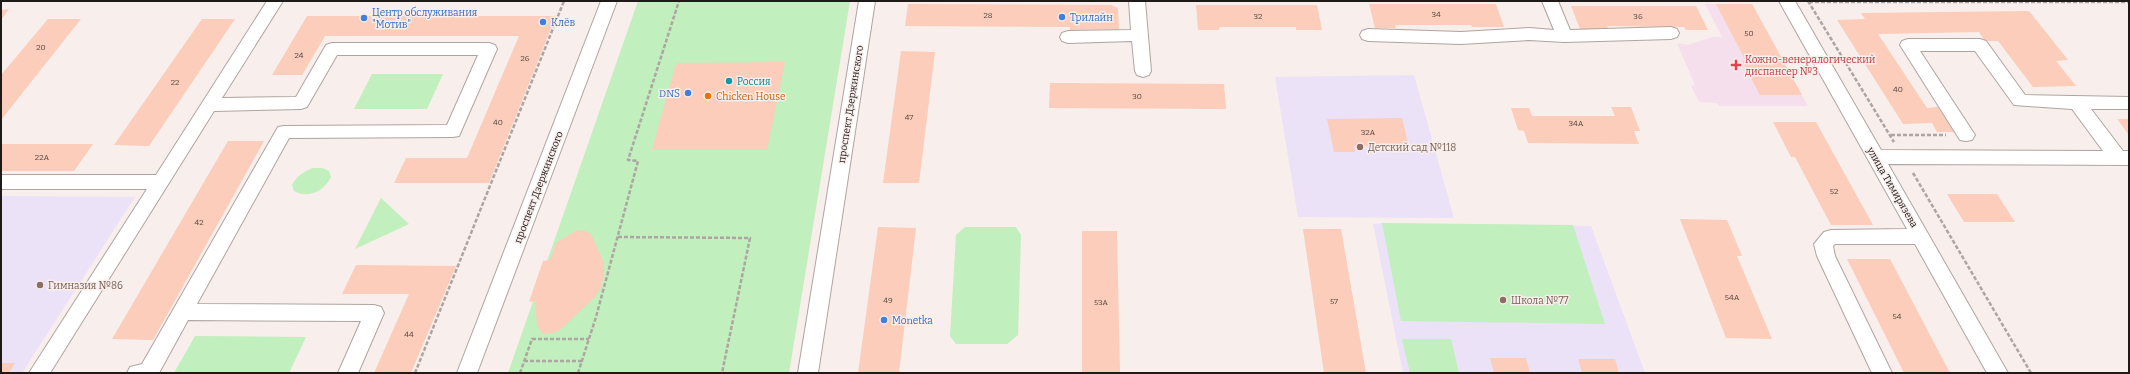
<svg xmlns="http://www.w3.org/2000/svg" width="2130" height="374" font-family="Bitter,serif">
<rect width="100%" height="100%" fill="#f8eeeb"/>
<path fill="#ebe2f8" d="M1414,75l40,143 -156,-1 -23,-140z
M1,196l134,1 -113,176h-21z
M1382,223l209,3 54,147h-242l-30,-149z"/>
<path fill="#f5dfed" d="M1705,4h47l56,102h-89l-2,-3 -18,-1 -8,-16 4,-1 -18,-42 11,2 25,-8h9z"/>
<path fill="#c1efbd" d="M638,1h212l-61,372h-281z
M372,74h71l-16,35h-73z
M313,168h9l7,3 2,6c-7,14 -22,22 -37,14l-2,-6c5,-9 11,-13 21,-17z
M381,198l28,26 -54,25z
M1382,223l191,2 32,99 -204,-3z
M965,227h51l5,8 -3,100 -11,9h-51l-6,-8 6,-101z
M195,336l111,1 -17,36h-115z
M1402,339h49l8,34h-49z"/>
<path fill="#fbcdba" d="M908,4l203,1 7,3 1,21 -49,1v-3l-165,-1z
M1369,4h127l8,23h-32l-1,-2h-76l1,3h-21z
M1716,4h36l50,91h-42l-18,-34h4z
M1196,5h121l5,25h-26v-3h-77v3h-21z
M1571,6h125l12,24h-22l-2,-3 -77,-1 2,3h-29z
M9,9l-8,11v-10z
M2029,11l39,49 -12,1 20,25 -43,1 -35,-46h-13l-6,-9 -101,2 49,74 11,-1 16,25h-17l-5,-9 -29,1 -66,-104 28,-1 -4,-6z
M307,16h249l-67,167h-95l12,-25h61l52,-122h-194l-23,39h-30z
M48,19h33l-80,101v-45z
M202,19h33l-86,127 -35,-1z
M901,51l34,1 -16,131h-36z
M785,62l-18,88h-115l24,-87z
M1050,83l174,1 2,25 -177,-1z
M1611,107h20l9,24h-6l5,13 -111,-1 -4,-12 -6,-1 -7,-22h18l3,8h83z
M1402,118l8,33h-23l-1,-5h-32l1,6h-21l-7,-33z
M2117,119h12v16z
M1773,122h43l57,103h-42l-36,-68h-4z
M228,141h36l-111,199 -41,-1z
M1,144h92l-19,27h-73z
M1947,194h50l18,28h-51z
M1680,219l47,1 15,36h-5l35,83 -46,-1z
M878,227l38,1 -17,145h-41z
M1303,229h38l25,144h-42z
M577,230l9,1 5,3 13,29v11l-3,14 -6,9 -34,32 -7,4 -11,1 -6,-8 -2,-25 -6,1 14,-41 7,-1 6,-17z
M1082,231h35l3,142h-38z
M1847,259h43l60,114h-46z
M356,265l100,1 -45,107h-37l35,-79h-67z
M1490,358h36l4,15h-36z
M1578,359h37l4,14h-37z
M1,363h14l-6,10h-8z"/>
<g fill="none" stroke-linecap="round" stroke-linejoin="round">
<g stroke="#aea5a1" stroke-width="2">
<path id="minor" d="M267,1h16l-61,97 74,-1 30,-52 6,-2h157l6,2 2,4 -38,87 -6,1 -164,1 -92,166 177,1 7,2 3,6 -26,60h-20l23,-52 -173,-1 -29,53h-32l3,-6 12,-3 136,-237 6,-1 163,-1 31,-70h-141l-30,52 -6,2 -87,2 -164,262h-21l118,-184h-146v-14h155z
M601,1h16l-140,372h-20z
M859,1h16l-57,372h-20z
M1129,1h16l6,70 -2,4 -6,2 -6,-2 -2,-4 -3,-30 -64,2 -6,-2 -2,-4 2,-4 6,-2 63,-1z
M1542,1h16l12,29 101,-3 6,2 2,4 -2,4 -6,2 -107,3 -35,-2 -68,4 -93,-3 -6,-2 -2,-4 2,-4 6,-2 93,3 68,-4 25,2z
M1779,1h16l86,149 222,1 -31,-42 -58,-4 -39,-54h-55l55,84 -3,5 -6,1 -6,-1 -60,-95 2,-4 6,-2h72l6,2 39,54 104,2v12h-38l32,42h6v14l-241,-1 120,209h-21l-72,-129h-80l-2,2 2,10 57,117h-20l-55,-117 -3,-12 10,-12 7,-2 76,-1z"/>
</g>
<path stroke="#aca5a2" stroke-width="2.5" stroke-dasharray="4 2" stroke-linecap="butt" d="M1808,1l86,141
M1809,2h320
M1891,135h55
M1913,173l118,200
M618,237l132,1 -28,135
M524,361h58
M415,373l149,-372
M520,373l12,-34h57
M578,373l18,-56 42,-156 -10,-1 51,-159"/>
<use href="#minor" fill="#fff" fill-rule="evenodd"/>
</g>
<g fill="#3f7fe0" stroke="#f8eeeb" stroke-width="1.5">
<circle cx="1062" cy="17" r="4"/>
<circle cx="364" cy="18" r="4"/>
<circle cx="543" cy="22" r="4"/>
<circle cx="688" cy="93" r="4"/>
<circle cx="884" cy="320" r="4"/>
</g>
<path fill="#e0444e" stroke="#f8eeeb" stroke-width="1.5" d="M1734 59h4v4h4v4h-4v4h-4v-4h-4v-4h4z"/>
<circle fill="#0f9aa8" stroke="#f8eeeb" stroke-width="1.5" cx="729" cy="81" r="4"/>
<circle fill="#e8710a" stroke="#f8eeeb" stroke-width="1.5" cx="708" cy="96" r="4"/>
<g fill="#8d6e63" stroke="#f8eeeb" stroke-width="1.5">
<circle cx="1360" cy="147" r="4"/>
<circle cx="40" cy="285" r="4"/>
<circle cx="1503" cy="300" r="4"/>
</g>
<g text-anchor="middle" stroke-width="3" stroke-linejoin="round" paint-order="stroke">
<g font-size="8" fill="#544740">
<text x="1436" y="17">34</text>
<text x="988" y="18">28</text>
<text x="1258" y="19">32</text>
<text x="1638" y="19">36</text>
<text x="1749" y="36">50</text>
<text x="41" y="50">20</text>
<text x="299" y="58">24</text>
<text x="525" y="61">26</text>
<text x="175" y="85">22</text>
<text x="1898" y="92">40</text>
<text x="1137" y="99">30</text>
<text x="909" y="120">47</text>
<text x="498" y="125">40</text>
<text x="1576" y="126">34А</text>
<text x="1368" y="135">32А</text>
<text x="42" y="160">22А</text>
<text x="1834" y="194">52</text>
<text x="199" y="225">42</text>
<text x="1732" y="300">54А</text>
<text x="888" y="303">49</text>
<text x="1334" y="304">57</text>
<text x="1101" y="305">53А</text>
<text x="1897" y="319">54</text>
<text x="409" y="337">44</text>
</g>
<g font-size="10" fill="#366cbe" stroke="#f8eeeb" text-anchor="start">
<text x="372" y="16">Центр обслуживания<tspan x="372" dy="12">"Мотив"</tspan></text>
<text x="1070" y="21">Трилайн</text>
<text x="551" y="26">Клёв</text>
<text x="680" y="97" text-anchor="end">DNS</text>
<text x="892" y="324">Monetka</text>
</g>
<g font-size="10" fill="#be3a42" stroke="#f8eeeb" text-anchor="start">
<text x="1745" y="63">Кожно-венералогический<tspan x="1745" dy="12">диспансер №3</tspan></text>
</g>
<g font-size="10" fill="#0d838f" stroke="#f8eeeb" text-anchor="start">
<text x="737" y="85">Россия</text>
</g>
<g font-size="10" fill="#c56008" stroke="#f8eeeb" text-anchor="start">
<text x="716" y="100">Chicken House</text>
</g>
<g font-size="10" fill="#1d1a18" stroke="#f8eeeb">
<text transform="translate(850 104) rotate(-81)" y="4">проспект Дзержинского</text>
<text transform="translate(538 187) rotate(-69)" y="4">проспект Дзержинского</text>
<text transform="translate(1893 187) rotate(60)" y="4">улица Тимирязева</text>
</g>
<g font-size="10" fill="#785e54" stroke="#f8eeeb" text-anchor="start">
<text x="1368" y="151">Детский сад №118</text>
<text x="48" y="289">Гимназия №86</text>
<text x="1511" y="304">Школа №77</text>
</g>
</g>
<rect width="2130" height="374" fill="none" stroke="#1d1a18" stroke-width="4"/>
</svg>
